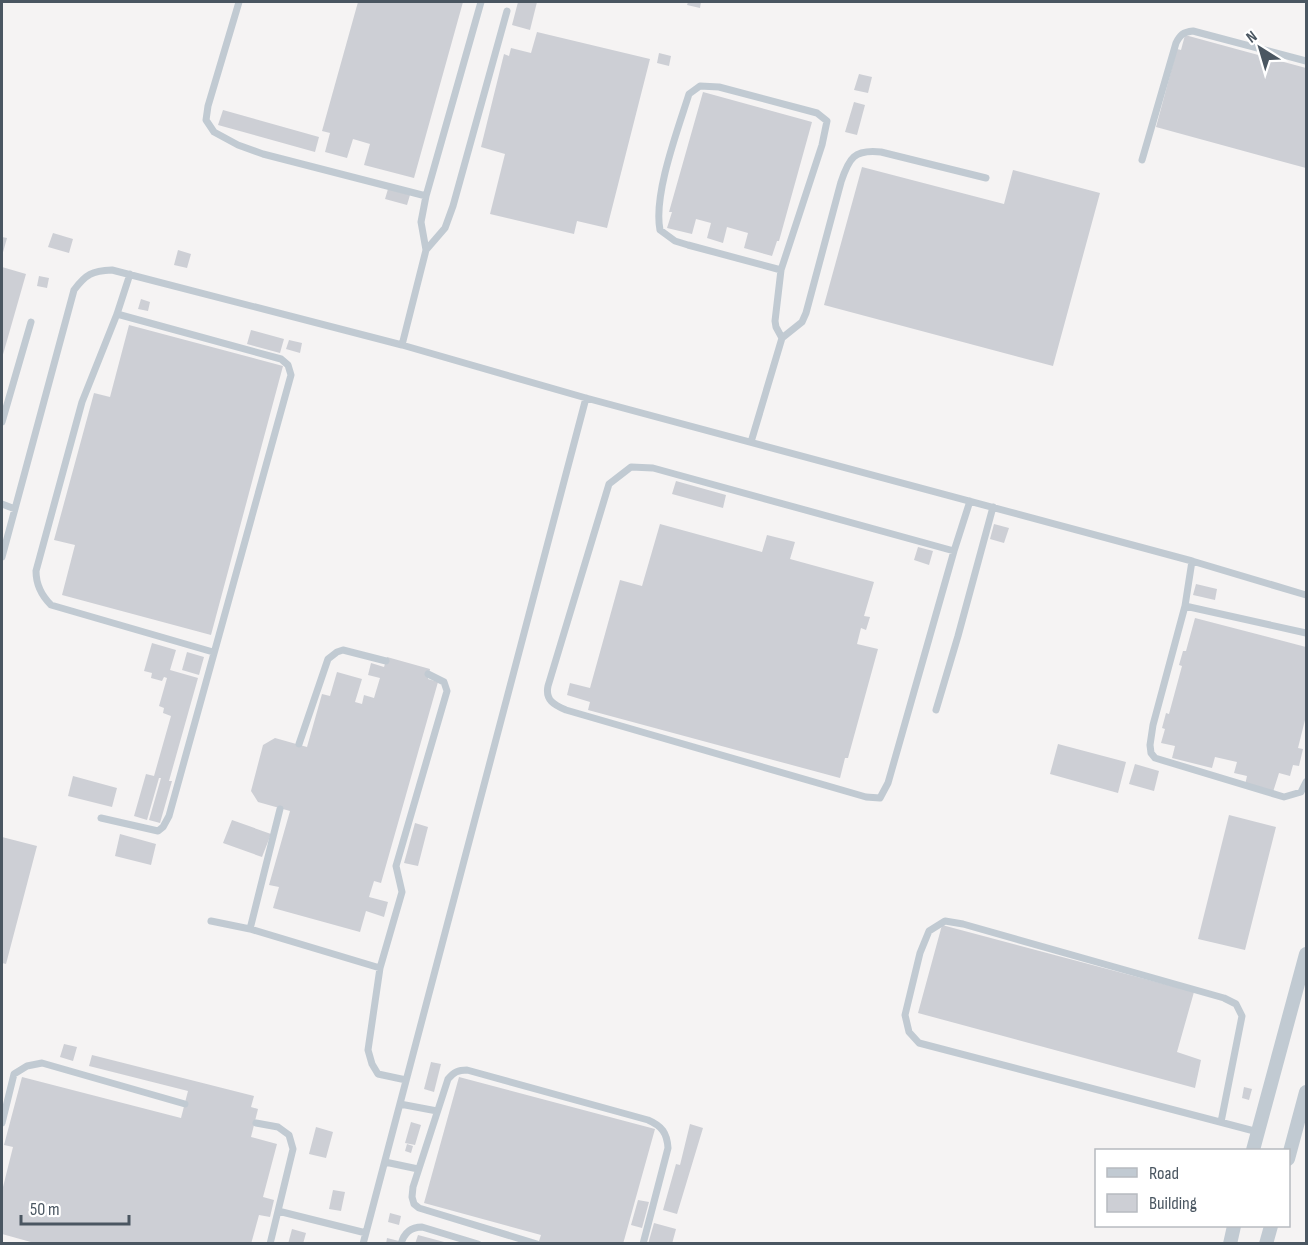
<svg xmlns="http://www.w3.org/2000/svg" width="1308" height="1245" font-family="'Sofia Sans Condensed',sans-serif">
<rect width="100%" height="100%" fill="#f5f3f3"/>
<path fill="#cdcfd5" d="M358,2h105l-49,176 -50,-13 6,-21 -17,-5 -6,19 -22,-6 5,-19 -8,-2z
M518,2h19l-7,28 -18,-5z
M688,2h13l-1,6 -13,-3z
M537,32l113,27 -43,169 -30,-7 -3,13 -84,-20 15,-60 -24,-7 23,-93 5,2 2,-8 20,5z
M1185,35l121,33v100l-150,-41 21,-78 4,1z
M659,53l12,3 -2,10 -12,-3z
M859,74l13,3 -4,16 -14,-3z
M703,92l109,30 -33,119h-2l-5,15 -28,-8 4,-15 -21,-6 -4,16 -16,-5 4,-15 -15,-4 -4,15 -25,-6 5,-16h-3z
M854,102l11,3 -8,30 -12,-3z
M223,110l96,27 -4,15 -97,-27z
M862,167l142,37 9,-34 87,23 -47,173 -229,-61z
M388,189l22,6 -3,10 -22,-6z
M53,233l20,6 -4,14 -21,-6z
M2,237l5,1 -5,18z
M178,250l13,4 -4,14 -13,-3z
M2,267l24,7 -24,84z
M39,276l10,2 -2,10 -10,-2z
M141,299l9,3 -2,9 -10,-2z
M129,325l154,41 -72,269 -149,-40 13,-50 -21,-5 40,-147 16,4z
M251,330l33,9 -4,14 -33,-9z
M289,340l13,3 -2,10 -14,-4z
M676,481l50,14 -3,13 -51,-14z
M660,524l102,28 5,-17 28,7 -5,17 84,23 -10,34 6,1 -4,13 -5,-2 -4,16 21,5 -30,109h-3l-5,20 -252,-68 2,-8 -23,-7 3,-12 20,5 30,-108 22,6z
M994,524l15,4 -5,15 -14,-4z
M918,547l15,4 -4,14 -15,-5z
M1196,584l21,5 -2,11 -22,-5z
M1195,618l111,29v69l-8,32 5,1 -4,17 -6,-1 -3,11 -11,-3 -6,19 -28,-7 2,-9 -13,-3 3,-11 -22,-5 -3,11 -40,-10 3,-12 -14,-3 4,-14 -3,-1 4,-15 3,1 13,-48 -3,-1 4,-14h3z
M152,643l24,7 -6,20 28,8 -29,103h3l-12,42 -11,-3 12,-42h-2l-12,42 -13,-4 12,-42 8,2 17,-60 -8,-3 1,-5 -5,-2 8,-28 -3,-1 -2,4 -11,-3 1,-5 -8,-2z
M187,652l17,5 -5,18 -17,-5z
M387,657l43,12 -2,10 10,3 -57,201 -7,-2 -5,16 19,5 -4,15 -18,-6 -6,21 -87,-24 6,-21 -10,-2 21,-74 -32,-9 -7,-11 12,-46 12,-7 32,9 15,-53 8,2 7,-24 25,7 -7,23 7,2 2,-9 10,3 6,-20 -12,-3 3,-12 13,4z
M1058,744l68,18 -8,31 -68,-19z
M1135,764l24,7 -5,20 -25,-7z
M73,776l44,12 -5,19 -44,-11z
M1229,815l47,12 -31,123 -47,-11z
M232,820l39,14 -9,23 -39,-14z
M415,823l13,4 -10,39 -14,-3z
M120,834l36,10 -5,21 -36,-9z
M2,837l35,9 -31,118 -4,-1z
M942,925l252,67 -17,60 24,8 -6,28 -277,-75z
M64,1044l13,3 -4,14 -13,-4z
M92,1055l162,41 -3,11 7,2 -7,28 26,7 -14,53 11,3 -4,17 -11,-2 -8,29h-213l-36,-10v-43l11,-44 -9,-2 18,-68 159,41 7,-27 -99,-25z
M431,1062l10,2 -7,28 -10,-3z
M459,1077l196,52 -32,115h-85l3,-9 -117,-32z
M1244,1087l8,2 -3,11 -7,-2z
M411,1122l10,3 -6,20 -10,-2z
M690,1124l13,4 -26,86 -14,-4 13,-46 4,1z
M316,1127l17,5 -7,26 -17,-4z
M407,1144l6,2 -2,7 -6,-2z
M333,1190l12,2 -4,19 -12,-2z
M638,1200l11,2 -7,26 -11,-3z
M390,1213l11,3 -2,9 -11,-3z
M654,1223l22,6 -4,15h-24z
M292,1229l14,4 -3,11h-15z
M418,1235l30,8v1h-33z
M387,1238l12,3 -1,3h-12z"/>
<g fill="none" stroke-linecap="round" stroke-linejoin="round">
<path stroke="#c1cad2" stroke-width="7" d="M239,2l-31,104 -2,14 8,12 24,13 25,9 163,42
M1142,160l34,-117c4,-8 7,-11 17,-12l113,30
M426,250l19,-22 8,-22 54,-195
M130,274l-13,40 -35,88 -46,169c0,14 5,24 15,34l162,47
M782,338l20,-16 4,-9 35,-131c8,-24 13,-33 40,-30l105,26
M402,345l24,-95 -5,-28 5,-26 55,-194
M2,422l29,-100
M751,442l31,-104 -6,-11 -1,-6 6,-51 41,-125 5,-24 -10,-8 -98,-26 -19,-1 -11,8c-11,35 -36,101 -29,136l15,11 13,4 93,25
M2,504l13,5
M954,551l-301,-83 -22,-1 -22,17 -61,202c-3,14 6,19 18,24l300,87 14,1 8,-15 66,-232 16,-50
M2,557l72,-267c12,-16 18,-19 38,-20l290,75 184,53 606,163 114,34
M1192,561l-7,45 -32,119 -3,20 1,8 4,5 129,39 17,-5 5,-10
M1185,606l121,27
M936,710l22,-74 35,-129
M299,744l29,-85 9,-7 6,-2 43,11
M101,818l57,13 5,-4 6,-11 122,-441 -3,-10 -7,-6 -164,-45
M211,921l39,8 130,39
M250,929l30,-120
M406,1080l-28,-6 -6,-10 -4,-14 12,-82 22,-76 -6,-26 51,-175 -3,-9 -16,-8
M400,1104l37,7
M1221,1122l21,-106 -6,-12 -12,-6 -261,-74 -18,-3 -16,10 -9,22 -15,62 4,17 10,11 339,89
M2,1123l12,-49 13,-8 15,-3 143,41
M256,1123l22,4 11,8 4,14 -23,95
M385,1162l33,7
M278,1211l88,22
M363,1244l223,-846
M401,1244c3,-11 10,-17 21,-17l56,17
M537,1244l-118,-36 -5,-4 -2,-7 1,-10 35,-108c6,-7 10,-9 19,-9l181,50c14,6 19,13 20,28l-25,96"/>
<path stroke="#c1cad2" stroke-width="14" d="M1253,1150l53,-196
M1288,1159l18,-67
M1230,1244l4,-18
M1266,1244l5,-18"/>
</g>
<rect width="1308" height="1245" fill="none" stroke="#4a5661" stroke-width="6"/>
<rect x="1095" y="1149" width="195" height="78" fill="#ffffff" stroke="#b7bbc0" stroke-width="1.5"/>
<rect x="1107" y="1168" width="30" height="9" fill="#c1cad2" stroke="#b7bbc0" stroke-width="1.5"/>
<text x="1149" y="1179" font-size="18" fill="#4a5661">Road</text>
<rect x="1107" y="1194" width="30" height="18" fill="#cdcfd5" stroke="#b7bbc0" stroke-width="1.5"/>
<text x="1149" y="1209" font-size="18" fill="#4a5661">Building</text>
<g transform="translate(1260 48) rotate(323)" stroke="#ffffff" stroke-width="4.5" paint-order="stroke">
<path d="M0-4.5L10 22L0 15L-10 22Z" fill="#4a5661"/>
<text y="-9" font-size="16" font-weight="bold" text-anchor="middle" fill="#4a5661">N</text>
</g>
<path d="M21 1215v9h108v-9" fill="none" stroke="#4a5661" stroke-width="3"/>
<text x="30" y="1215" font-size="18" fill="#4a5661" stroke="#ffffff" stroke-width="4.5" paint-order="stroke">50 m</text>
</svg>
